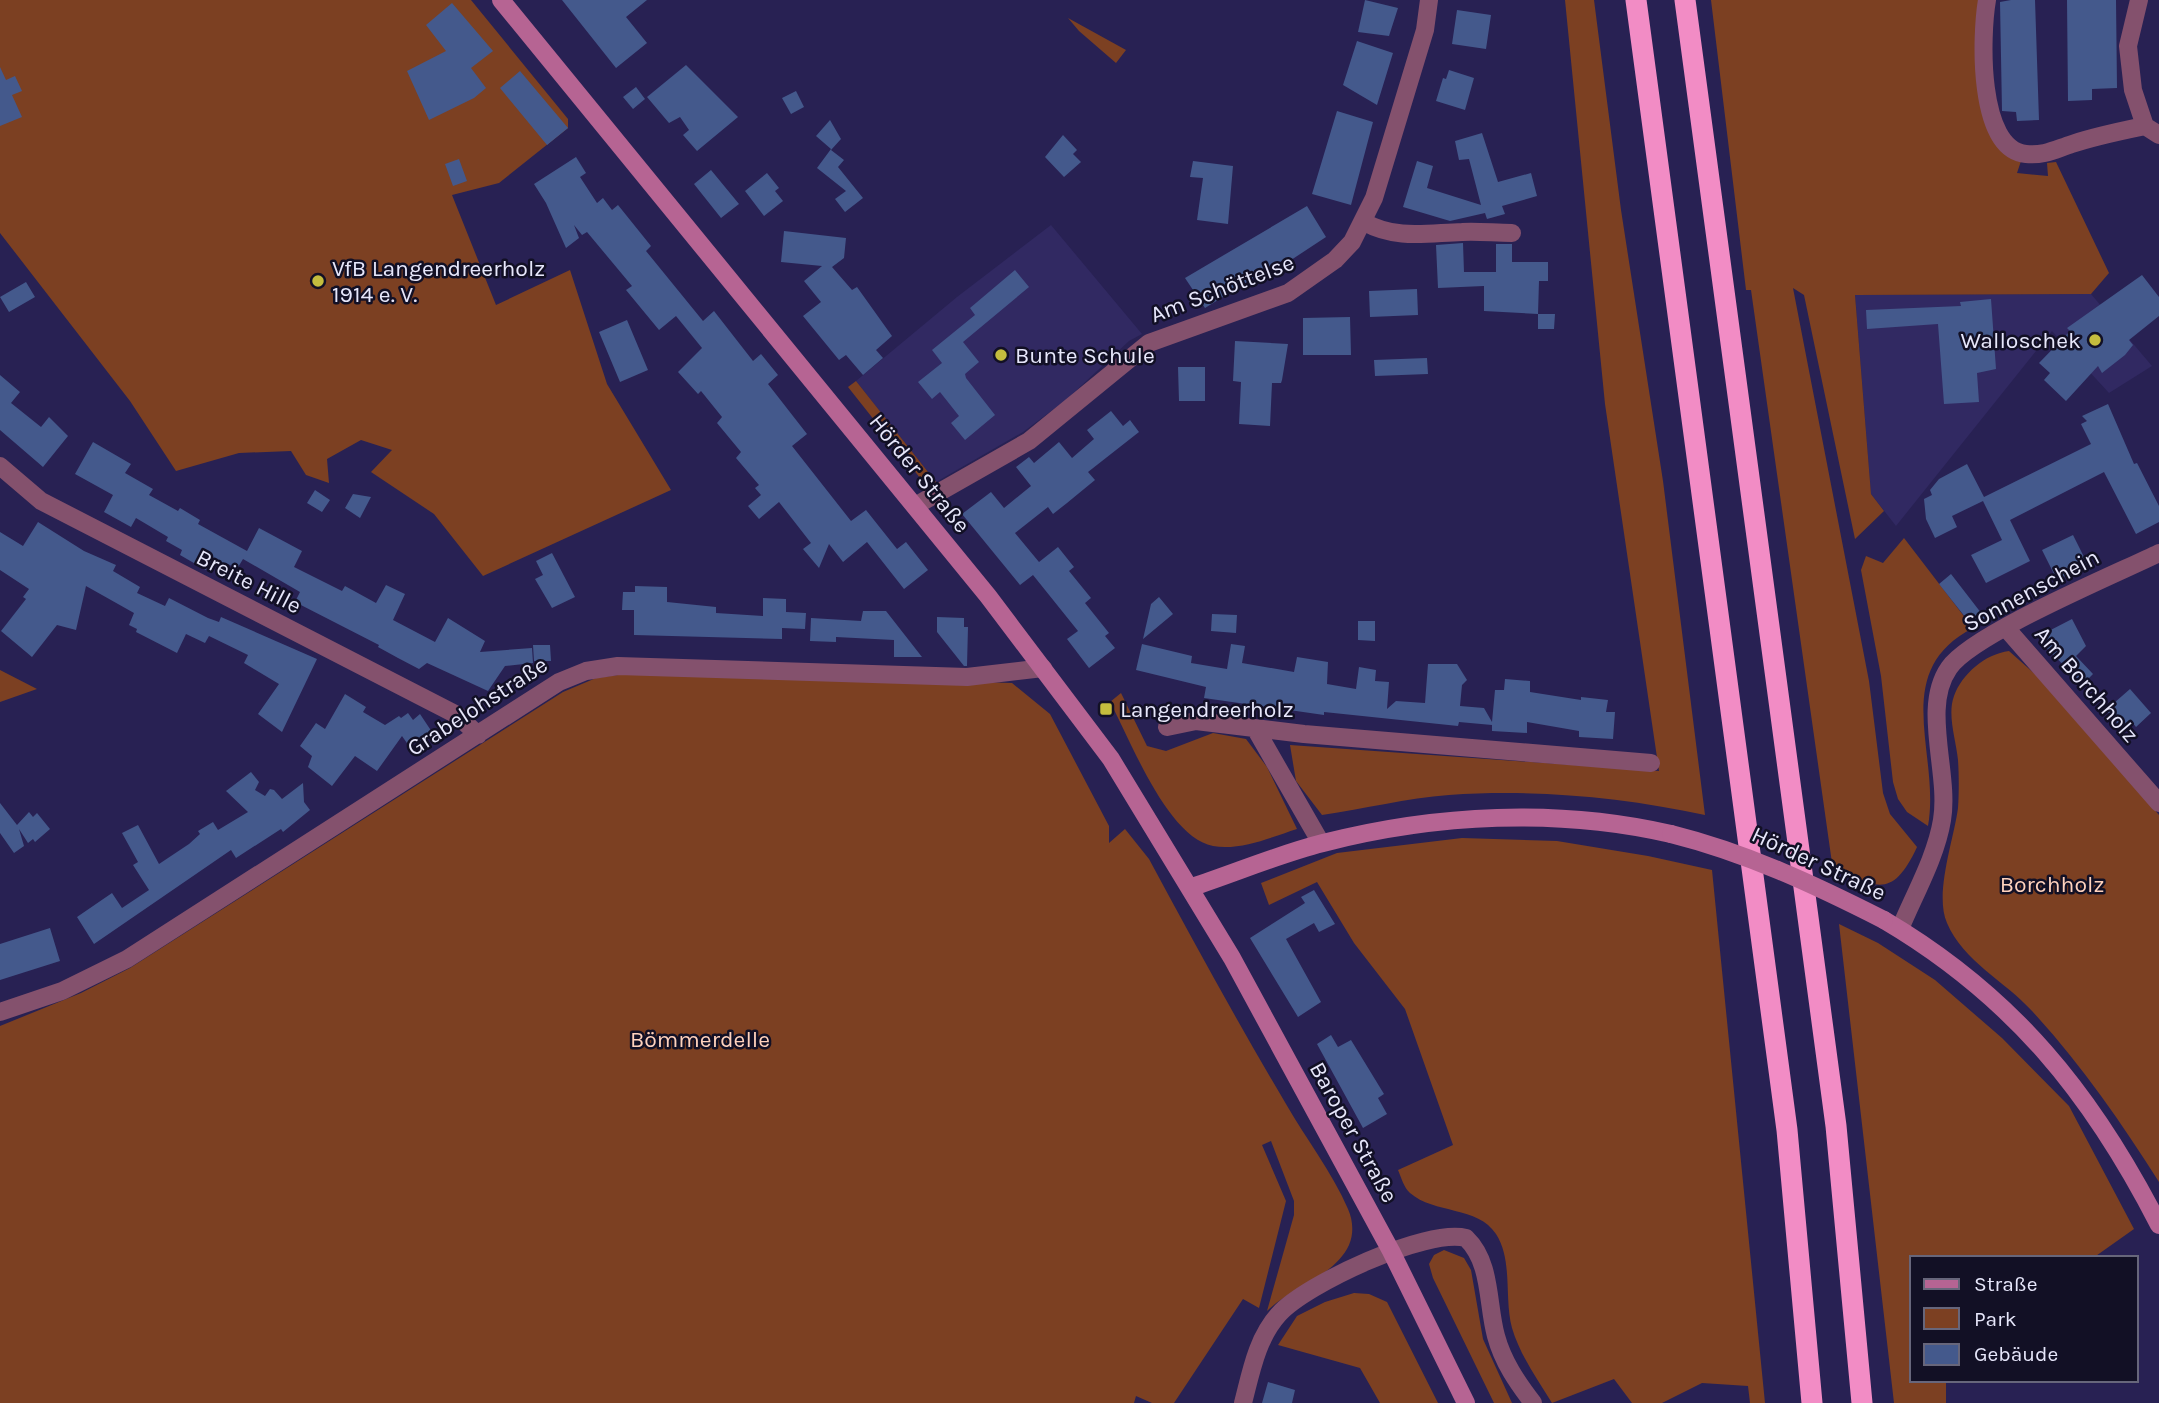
<svg xmlns="http://www.w3.org/2000/svg" width="2159" height="1403" font-family="Karla,sans-serif">
<rect width="100%" height="100%" fill="#282153"/>
<path fill="#312962" d="M1051,225l91,109 -13,7 -63,59 -43,32 -87,50 -80,-101 101,-84z
M2091,294l61,72 -43,27 -57,-62 -156,195 -25,-32 -16,-199z"/>
<path fill="#7c4022" d="M0,0h471l97,119v9l-69,55 -47,12 44,110 74,-35 37,114 64,106 -188,86 -49,-62 -63,-42 21,-22 -31,-10 -34,19 2,24 -23,-8 -15,-24 -52,2 -63,18 -46,-70 -130,-168z
M1565,0h29l27,210 42,271 42,334c-84,-18 -170,-26 -256,-20 -42,3 -85,14 -127,20l-26,-34 -6,-36 369,26 -54,-367z
M1711,0h270l-2,82 42,79 -4,12 31,3 -1,-13 9,-1 53,111 -18,21 -236,1 16,199 13,17 -29,28 -51,-244 -11,-7 76,393 14,112 7,21 27,33c-24,52 -42,43 -85,16l-81,-573h-5z
M1068,18l58,32 -10,13 -37,-32z
M856,381l80,101 -8,6 -80,-101z
M1904,538l69,90c-85,44 -32,126 -45,198l-21,-14 -9,-13 -5,-17 -12,-106 -20,-106 5,-14 17,7z
M2009,651l53,47 97,117v367c-38,-60 -79,-119 -127,-171 -26,-29 -69,-50 -85,-88 -13,-29 7,-84 11,-115 1,-15 1,-33 0,-48 -2,-20 -11,-45 -4,-64 8,-22 31,-42 55,-45z
M0,670l37,19 -37,13z
M640,672l372,11 38,31 59,112v17l16,-14 24,30c44,82 89,164 137,245 20,35 46,68 62,105 5,11 6,25 1,36 -14,31 -59,43 -82,66l27,-96v-14l-23,-60 -9,4 24,56 -27,107 -16,-9 -69,104h-22l-16,-7 -2,7h-1134v-377l81,-33 49,-25 433,-276 33,-14z
M1121,693l26,53 19,5 47,-18 33,6 21,28 30,62c-25,8 -57,22 -84,17 -46,-9 -82,-105 -103,-144z
M1462,838l95,3 91,15 64,14 53,533h-15l-2,-17 -46,-3 -40,20h-30l-18,-24 -62,24c-15,-24 -32,-48 -40,-75 -8,-30 1,-68 -16,-94 -18,-28 -62,-20 -86,-41 -6,-5 -9,-16 -12,-23l55,-25 -48,-136 -51,-66 -37,-61 -48,23 -8,-22 76,-30z
M1839,924l39,19 57,37 67,58 67,68 65,123 -41,29h-181v122h34v23h-52z
M1444,1250l20,8 7,12 12,69 29,64h-18l-61,-125 -4,-14 5,-9z
M1354,1293l15,1 18,8 51,101h-58l-20,-35 -82,-23 19,-29 28,-14z"/>
<path fill="#44598c" d="M562,0h85l-21,17 21,26 -31,25z
M1365,0l33,8 -9,28 -31,-4z
M2011,0h24l4,120 -22,1 -1,-9 -14,-1 -2,-109z
M2067,0h49l1,88 -25,1v11l-24,1z
M452,3l41,48 -22,17 15,20 -12,10 -45,22 -22,-49 39,-20 -20,-26z
M1457,10l34,5 -5,34 -34,-5z
M1357,41l36,12 -16,52 -34,-20z
M686,65l52,52 -41,34 -14,-16 6,-5 -9,-13 -11,6 -22,-26z
M0,67l6,13 9,-4 7,15 -10,4 10,22 -22,9z
M1449,70l25,8 -9,32 -29,-9 7,-23 3,1z
M520,71l48,57 -21,17 -47,-57z
M636,87l9,12 -12,10 -10,-12z
M796,91l8,16 -13,7 -9,-16z
M1337,111l36,11 -22,83 -39,-11z
M830,120l11,19 -10,11 13,10 -6,7 25,31 -18,14 -10,-13 11,-8 -29,-23 14,-19 -15,-13z
M1482,133l16,49 33,-9 6,23 -35,10 3,8 -18,5 -2,-6 -35,8 -47,-14 14,-46 16,5 -6,22 54,17 -12,-46 -10,1 -4,-19z
M1063,135l14,15 -4,4 8,8 -17,15 -19,-20z
M576,157l10,16 -6,4 17,26 6,-5 9,12 6,-5 33,41 -5,5 57,70 11,-10 39,50 8,-7 17,21 -10,9 39,50 -15,12 59,75 15,-11 31,39 9,-7 22,28 -24,19 -37,-47 -24,20 -14,-18 -10,24 -16,-19 8,-6 -32,-41 -20,17 -11,-13 13,-11 -6,-7 4,-3 -23,-27 5,-6 -24,-29 5,-6 -21,-26 -3,3 -20,-22 24,-24 -26,-32 -17,14 -33,-40 6,-4 -45,-54 -5,3 -8,-10 5,13 -13,10 -20,-45 -12,-19z
M459,159l8,22 -14,5 -8,-22z
M1193,161l40,5 -5,58 -31,-4 6,-42 -13,-1z
M711,170l28,34 -18,14 -27,-34z
M767,173l12,15 -4,3 8,10 -19,15 -19,-25z
M1307,206l19,31 -41,27 -2,-4 -78,48 -20,-30z
M784,231l62,7 -2,20 -12,9 20,23 5,-3 35,49 -16,14 7,8 -20,17 -17,-20 -7,5 -36,-44 18,-14 -17,-21 18,-15 -41,-4z
M1463,243l1,29h32v-28h16v18h36v19h-9l-1,33 -54,-3v-25l-46,2 -2,-43z
M1015,270l14,17 -66,55 16,20 -14,12 1,4 29,37 -30,25 -14,-17 8,-7 -19,-24 -8,7 -14,-17 24,-19 -10,-13 43,-35 -5,-7z
M2142,275l17,22v19l-30,24 4,5 -8,10 -23,18 -4,-7 -32,35 -22,-21 6,-7 -11,-10 31,-32 -3,-3z
M26,282l9,15 -26,15 -9,-15z
M1417,289l1,26 -48,2 -1,-26z
M1991,299l5,70 -19,4 2,29 -35,2 -6,-80 -71,5 -1,-19 95,-4 -1,-4z
M1538,314h17l-1,15h-16z
M1350,317l1,38h-48v-37z
M627,320l21,50 -28,12 -21,-50z
M1235,341l53,3 -6,36 -1,3h-9l-2,43 -31,-2 2,-42 -8,-1z
M1427,358l1,16 -53,2 -1,-16z
M1178,367h27v34h-26z
M0,375l20,17 -9,11 30,24 8,-10 19,19 -25,31 -43,-37z
M2108,404l26,60 3,-1 22,43v16l-23,12 -32,-62 -94,48 20,41 -44,22 -15,-28 31,-15 -19,-39 -31,15 5,11 -22,11 -9,-19 -2,-20 8,-4 -2,-5 9,-11 28,-15 17,33 107,-53 -10,-20 6,-3 -5,-5z
M1111,411l12,15 7,-6 9,12 -51,40 7,8 -28,23 -14,11 -5,-7 -33,26 24,29 19,-15 16,20 -5,4 22,27 -6,5 24,30 -4,3 10,12 -26,20 -22,-29 11,-8 -45,-56 -13,10 -58,-71 29,-22 13,16 27,-22 -15,-19 13,-10 5,6 25,-21 13,16 22,-19 -7,-9z
M93,442l38,22 -6,9 28,16 -4,6 29,16 2,-3 20,12 -2,4 49,27 12,-23 43,23 -8,16 48,24 3,-5 31,17 10,-18 19,9 -12,26 42,22 13,-24 37,23 -5,11 52,-4 1,15 -28,3 -17,25 -61,-28 -8,6 -21,-11 -20,-11 1,-2 -84,-43 5,-10 -57,-33 -6,10 -9,-5 -3,3 -13,-7 -6,10 -26,-15 2,-5 -16,-9 2,-4 -32,-19 -5,9 -27,-15 9,-17 -38,-21z
M315,490l15,10 -8,12 -15,-9z
M353,494l18,3 -11,21 -15,-10z
M38,522l46,29 32,14 -3,6 27,16 -3,6 28,13 4,-8 39,20 11,4 2,-5 96,42 -35,73 -24,-18 21,-30 -35,-21 4,-8 -39,-19 -4,7 -19,-9 -9,19 -41,-21 1,-3 -8,-4 5,-12 -48,-27 -10,44 -19,-5 -25,32 -31,-26 25,-32 -3,-2 6,-8 -29,-19v-38l23,14z
M2073,535l15,30 -31,15 -15,-30z
M552,553l23,44 -23,11 -17,-29 8,-4 -7,-14z
M1951,574l34,44 -12,9 -34,-43z
M635,586l32,1v15l49,5v6l47,3v-18l23,1v13l20,1 -1,16 -23,-1v11l-148,-4v-25h-12l1,-18h12z
M1159,597l14,17 -30,25 8,-35z
M863,611h23l36,46h-28v-17l-58,-3v5l-26,-1 1,-23 50,3z
M1212,614l25,1 -1,18 -25,-2z
M937,617l27,1v9h4l-1,39h-3l-27,-34z
M2072,619l14,27 -10,10 17,18 -10,10 -42,-41v-8z
M1358,621h17v20l-17,-1z
M1142,644l50,12 -1,7 36,6 4,-25 14,2 -3,17 52,9 3,-15 31,5 -1,22 29,5 3,-22 17,3 -1,11 14,1 -2,27 9,-8 29,2 3,-39h29l10,16 -5,5 -2,21 24,2 8,14 3,-32h9l1,-11 25,2v11l51,8v-3l27,3 -2,12h9l-2,27 -34,-2v-6l-52,-9v11l-35,-2v-6l-33,-3 -1,4 -134,-14v3l-120,-17 2,-11 -70,-17z
M533,645h17l1,16h-17z
M2130,689l21,24 -15,14 -4,-5 -9,8 -17,-20z
M345,694l21,13 -3,5 22,13 14,-9 2,2 7,-5 5,7 7,-6 14,21 -16,11 -2,-4 -7,4 -7,-10 -25,35 -22,-15 -23,30 -24,-19 4,-11 -12,-10 16,-23 9,6z
M251,772l8,10 -4,8 10,6 5,-7 4,1 8,9 21,-16 1,19 6,8 -27,22 -2,-3 -45,29 -5,-8 -137,94 -17,-27 35,-24 10,15 27,-18 -16,-25 5,-3 -16,-29 16,-8 21,39 30,-20 11,-10 -2,-3 15,-9 5,8 30,-18 -22,-21z
M0,803l17,22 12,-13 4,5 4,-4 13,16 -15,13 -2,-3 -5,4 -9,-14 5,17 -10,7 -14,-20z
M1314,890l21,34 -16,8 -5,-9 -28,16 35,63 -23,15 -48,-79 55,-35 -4,-6z
M50,928l10,33 -60,19v-36z
M1331,1035l7,12 13,-7 33,54 -6,4 9,16 -24,14 -46,-84z
M1268,1382l27,8 -3,13h-30z"/>
<g fill="none" stroke-linecap="round" stroke-linejoin="round">
<path stroke="#84516d" stroke-width="18" d="M1987,0c-6,35 -10,149 39,154 18,2 30,-5 46,-10 24,-8 49,-13 73,-18l14,9
M2139,0l-11,46 5,44 12,36
M1364,222c32,18 63,11 98,10 16,-1 33,1 50,1
M0,466l41,35 416,214 21,20
M915,506l114,-65 120,-98 139,-50 47,-33 17,-18 22,-44 51,-168 4,-30
M2006,628l153,175
M1167,727l29,-6 108,13 347,29
M1255,728l66,115
M1900,929c14,-34 36,-72 42,-109 8,-47 -21,-112 7,-152 23,-34 167,-94 210,-115
M0,1012l62,-21 65,-32 432,-277 27,-11 32,-5 349,11 76,-9
M1243,1403c8,-31 14,-65 36,-89 27,-30 147,-86 187,-76 26,25 21,66 30,98 7,26 21,46 37,67"/>
<path stroke="#b66493" stroke-width="18" d="M501,0l487,596 123,163 121,199 159,293 75,152
M1192,887c43,-14 87,-33 131,-44 113,-29 235,-35 348,-9
M1884,920c129,76 208,174 275,305"/>
<path stroke="#f28cc5" stroke-width="21" d="M1636,0l151,1130 25,273
M1685,0l151,1126 26,277"/>
<path stroke="#b66493" stroke-width="18" d="M1671,834c76,19 144,51 213,86"/>
</g>
<g fill="#c4bd3e" stroke="#121025" stroke-width="2.5">
<circle cx="318" cy="281" r="7"/>
<circle cx="2095" cy="340" r="7"/>
<circle cx="1001" cy="355" r="7"/>
<rect x="1099" y="702" width="14" height="14" rx="3.5"/>
</g>
<g text-anchor="middle" stroke-width="5" stroke-linejoin="round" paint-order="stroke">
<g font-size="23" fill="#e7e7fb" stroke="#121025" text-anchor="start">
<text x="332" y="276">VfB Langendreerholz<tspan x="332" dy="26">1914 e. V.</tspan></text>
<text x="2081" y="348" text-anchor="end">Walloschek</text>
<text x="1015" y="363">Bunte Schule</text>
<text x="1120" y="717">Langendreerholz</text>
</g>
<g font-size="23" fill="#e7e7fb" stroke="#121025">
<text transform="translate(1222 288) rotate(-21)" y="8">Am Schöttelse</text>
<text transform="translate(920 473) rotate(51)" y="8">Hörder Straße</text>
<text transform="translate(249 581) rotate(27)" y="8">Breite Hille</text>
<text transform="translate(2031 590) rotate(-28)" y="8">Sonnenschein</text>
<text transform="translate(2087 684) rotate(49)" y="8">Am Borchholz</text>
<text transform="translate(477 706) rotate(-33)" y="8">Grabelohstraße</text>
<text transform="translate(1819 863) rotate(25)" y="8">Hörder Straße</text>
<text transform="translate(1354 1132) rotate(61)" y="8">Baroper Straße</text>
</g>
<g font-size="23" fill="#ffd2bd" stroke="#121025">
<text x="2052" y="892">Borchholz</text>
<text x="700" y="1047">Bömmerdelle</text>
</g>
</g>
<rect x="1910" y="1256" width="228" height="126" fill="#121025" stroke="#67667b" stroke-width="2"/>
<rect x="1924" y="1279" width="35" height="10" fill="#b66493" stroke="#67667b" stroke-width="2"/>
<text x="1974" y="1291" font-size="21" fill="#e7e7fb">Straße</text>
<rect x="1924" y="1308" width="35" height="21" fill="#7c4022" stroke="#67667b" stroke-width="2"/>
<text x="1974" y="1326" font-size="21" fill="#e7e7fb">Park</text>
<rect x="1924" y="1344" width="35" height="21" fill="#44598c" stroke="#67667b" stroke-width="2"/>
<text x="1974" y="1361" font-size="21" fill="#e7e7fb">Gebäude</text>
</svg>
